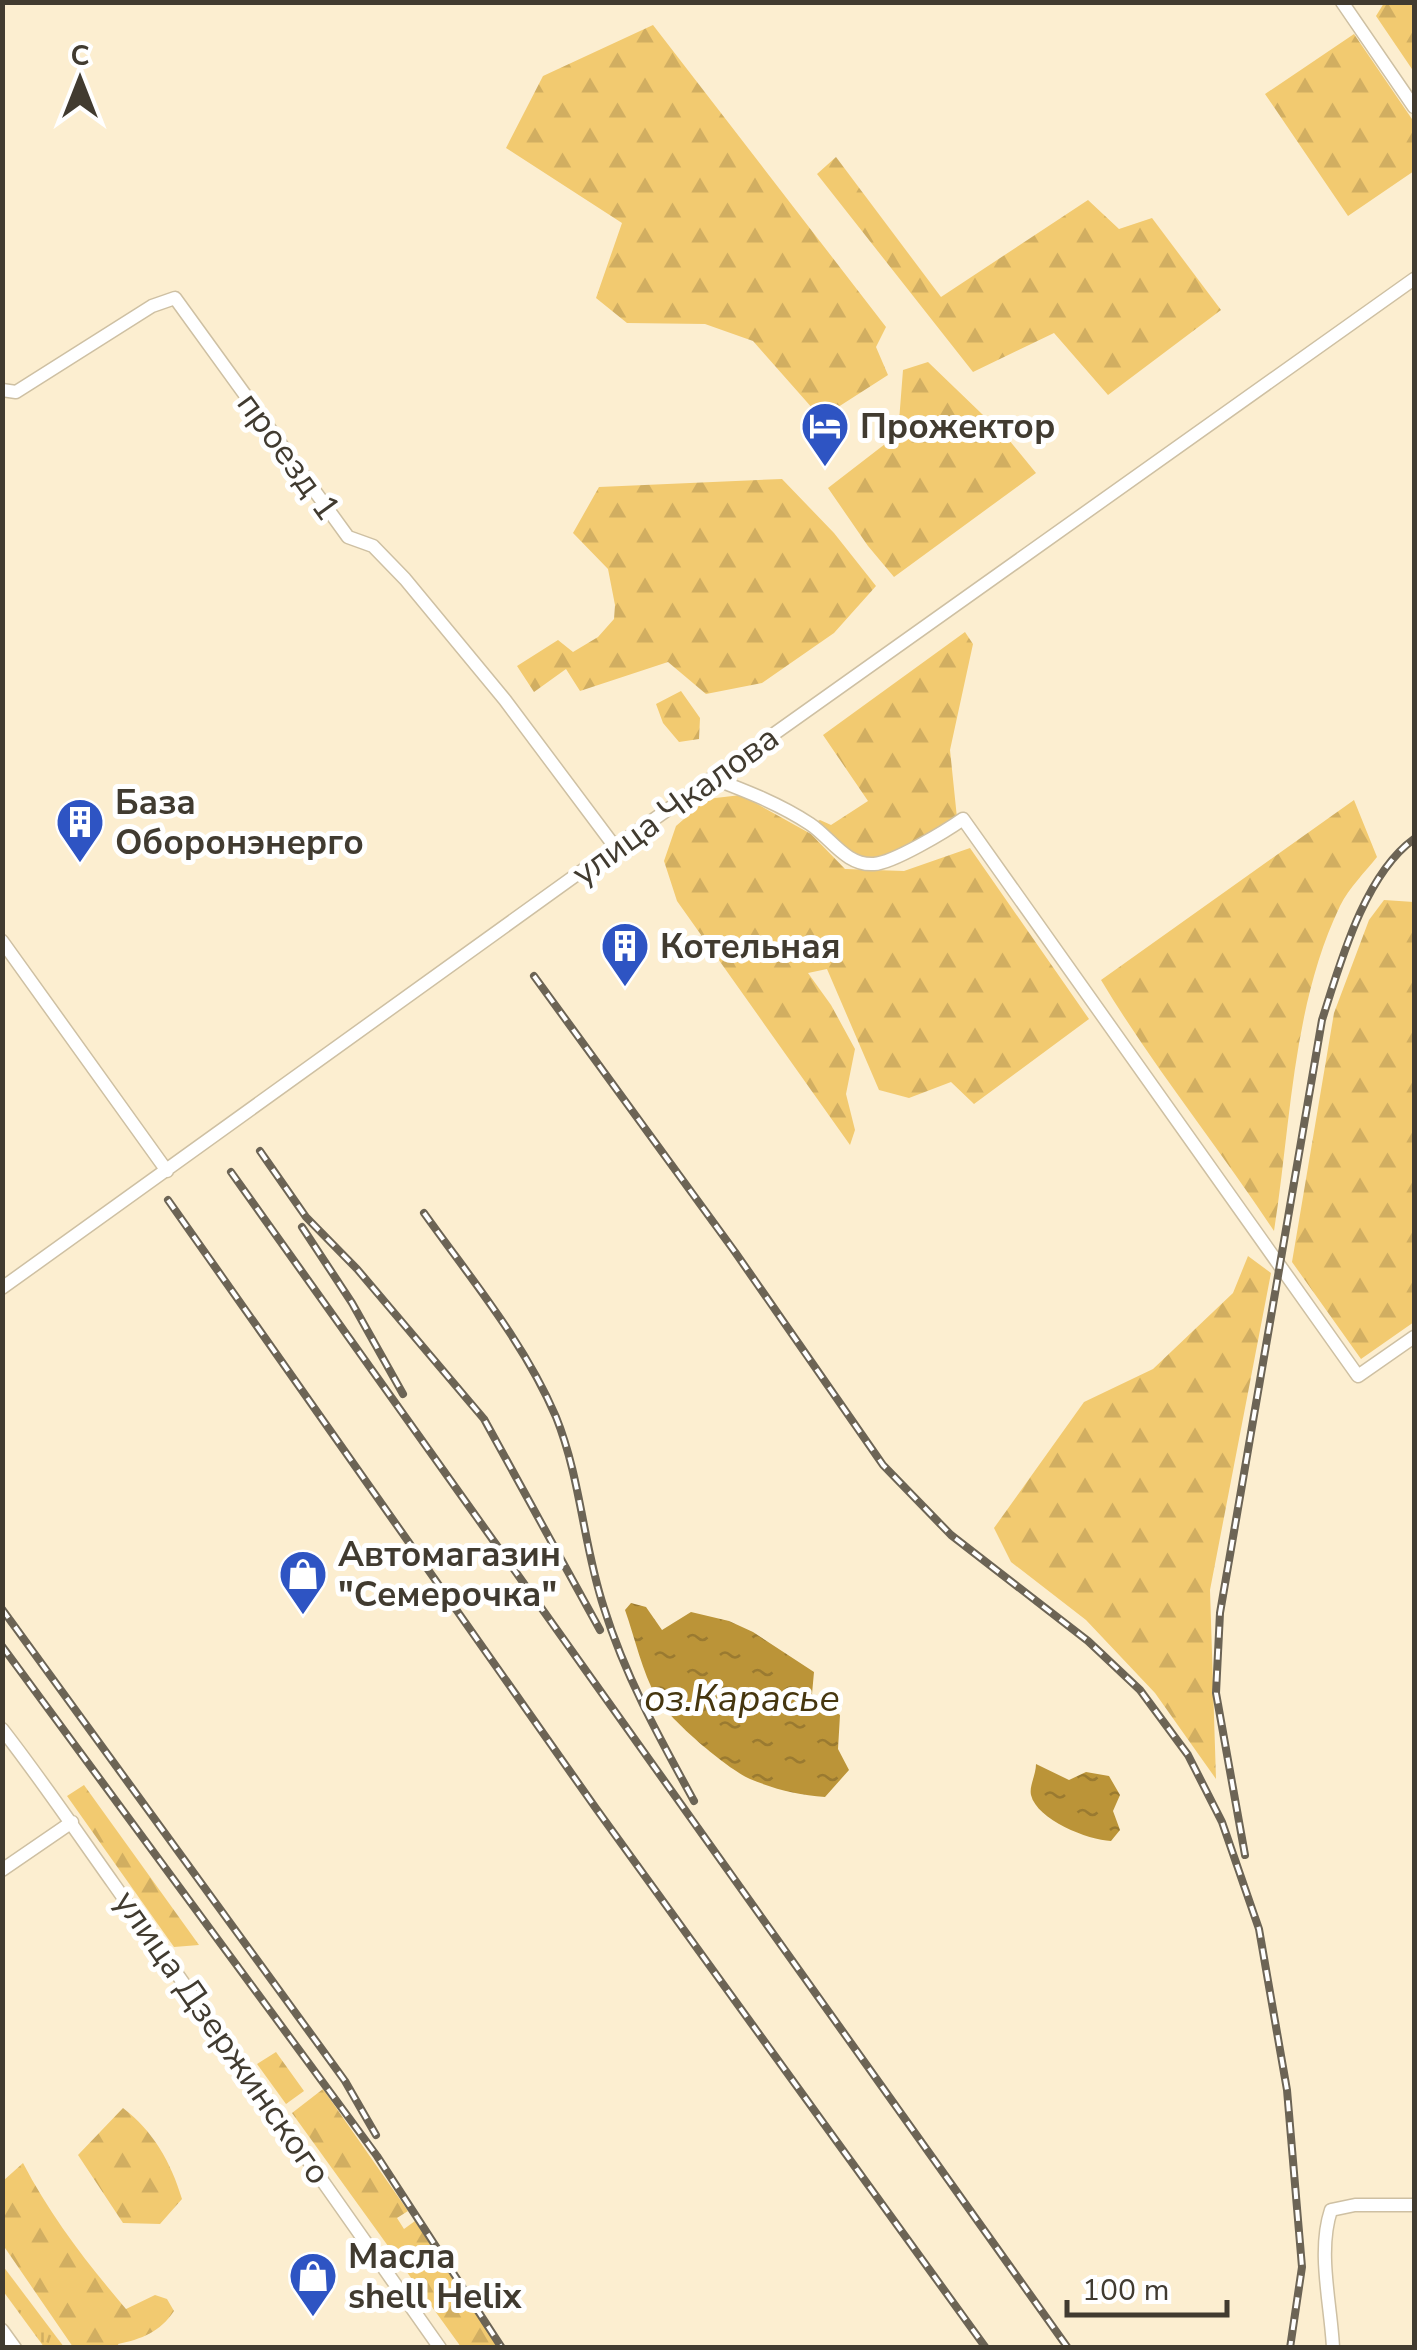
<svg xmlns="http://www.w3.org/2000/svg" width="1417" height="2350" font-family="'Nunito Sans',sans-serif">
<defs>
<pattern id="grass-tufts" width="24" height="20" patternUnits="userSpaceOnUse" patternTransform="scale(2.5)"><rect width="24" height="20" fill="#f2ca70"/><path d="M3 7l-1-3M5 7V3M7 7l1-3M15 17l-1-3M17 17v-4M19 17l1-3" fill="none" stroke="#d1ae61"/></pattern>
<pattern id="forest-firs" width="22" height="20" patternUnits="userSpaceOnUse" patternTransform="scale(2.5)"><rect width="22" height="20" fill="#f2ca70"/><path d="M5 1l3.5 6h-7zM16 11l3.5 6h-7z" fill="#d1ae61"/></pattern>
<pattern id="water-ripples" width="26" height="14" patternUnits="userSpaceOnUse" patternTransform="scale(2.5)"><rect width="26" height="14" fill="#bb9438"/><path d="M2 4q2-2 4 0t4 0M15 11q2-2 4 0t4 0" fill="none" stroke="#9a7a30"/></pattern>
</defs>
<rect width="100%" height="100%" fill="#fceed0"/>
<path fill="url(#grass-tufts)" d="M2,2266h1l61,81h-20l-41,-56z"/>
<path fill="url(#forest-firs)" d="M1384,3h30v69l-38,-56z
M653,25l233,302 -10,20 12,28 -67,43 -68,-77 -48,-17 -78,-1 -31,-25 26,-75 -116,-75 37,-72z
M1354,34l60,88v49l-66,45 -83,-122z
M836,157l105,140 147,-97 31,29 33,-11 69,92 -113,85 -54,-62 -81,39 -156,-198z
M928,362l81,78 27,33 -142,104 -26,-31 -40,-58 70,-54 5,-64z
M782,479l52,54 42,53 -42,47 -72,50 -56,11 -38,-32 -88,29 -14,-22 -32,23 -17,-26 41,-26 15,12 25,-15 16,-18 1,-14 -7,-36 -35,-36 26,-46z
M965,632l8,12 -23,106 7,68c-23,16 -72,48 -100,40 -15,-5 -31,-25 -42,-36l5,-2 11,5 37,-24 -45,-66z
M681,691l19,27 -1,21 -20,3 -16,-19 -7,-19z
M741,795l70,39 34,35 59,2 66,-23 119,171 -115,85 -23,-22 -42,16 -30,-8 -52,-121 -19,4 23,32 24,44 -9,45 9,36 -5,15 -173,-244 -13,-40 12,-35 31,-27z
M1354,800l23,57c-12,15 -28,31 -37,49 -48,100 -49,218 -66,325 -56,-85 -120,-163 -173,-251z
M1384,900l30,2v420l-53,37 -69,-97 42,-249 35,-93z
M1248,1256l23,17 -61,317 6,189 -61,-86 -69,-73 -75,-58 -17,-34 90,-126 69,-33 80,-76z
M84,1785l115,160 -25,2 -107,-151z
M276,2052l28,39 -18,13 -29,-40z
M323,2089l85,122 -11,7 7,11 11,-8 83,126h-37l-169,-234z
M123,2108c30,23 48,54 59,91l-22,25 -37,-1 -45,-68z
M23,2163c28,54 64,100 103,146l29,-14 12,4 7,12c-14,21 -32,28 -56,33l1,3h-46l-70,-102v-64z"/>
<path fill="url(#water-ripples)" d="M631,1603l15,4 16,23 29,-18 38,9 24,11 61,40 -2,22 28,21 -2,34 11,21 -24,27c-27,-2 -51,-8 -75,-18 -24,-11 -80,-59 -93,-81 -15,-26 -22,-60 -32,-88z
M1036,1764l33,16 17,-8 23,4 11,19 -7,16 7,19 -9,11c-23,-1 -74,-21 -80,-46 -2,-9 5,-20 5,-31z"/>
<g fill="none" stroke-linecap="round" stroke-linejoin="round">
<g stroke="#cec0a3" stroke-width="15">
<path id="minor" d="M1342,2l72,105
M2,390l14,2 136,-86 23,-8 173,239 25,9 32,33 100,121 110,147
M712,778c34,13 68,26 98,46 21,14 36,42 64,40 19,-1 72,-33 89,-45l395,557 56,-39
M2,941l165,230
M2,1288l613,-441 799,-568
M2,1729c39,50 74,102 111,154 110,154 219,309 327,465
M2,1870l70,-48
M2,2330l13,18
M1333,2348c-2,-44 -16,-96 -2,-138l24,-5h59"/>
</g>
<use href="#minor" stroke="#fff" stroke-width="12"/>
<g stroke="#6c6455" stroke-width="8">
<path id="rail" d="M534,976l201,276 148,213 68,70 137,106 52,49 48,65 34,67 37,107 28,161 15,177 -12,81
M260,1151l46,66 51,52 127,150 116,211
M231,1172l837,1176
M168,1200l427,607 391,541
M424,1213c47,66 100,129 132,204 25,62 27,128 48,191 21,68 56,131 90,193
M302,1227l50,76 51,91
M2,1609l343,472 31,54
M2,1646l375,510 125,192
M1245,1855l-29,-162 4,-80 102,-593c18,-56 42,-145 92,-181"/>
</g>
<use href="#rail" stroke="#fff" stroke-width="4" stroke-dasharray="11" stroke-linecap="butt"/>
</g>
<defs>
<g id="hotel-pin" transform="scale(2.5)"><path d="M0 17L-7.5 6A9.5 9.5 0 1 1 7.5 6Z" fill="#2e54c3" stroke="#fff"/><path d="M-6-4.5h1.5V1H6V5H4.5V3h-9V5H-6ZM-4 0a1.8 1.8 0 1 1 3.6 0ZM.5 0V-2.5h3Q6-2.5 6 0Z" fill="#fff"/></g>
<g id="building-pin" transform="scale(2.5)"><path d="M0 17L-7.5 6A9.5 9.5 0 1 1 7.5 6Z" fill="#2e54c3" stroke="#fff"/><path d="M-4-6H4V6H1V3H-1V6H-4ZM-2.5-4.3h1.7v1.8h-1.7ZM.8-4.3h1.7v1.8H.8ZM-2.5-1h1.7V.8h-1.7ZM.8-1h1.7V.8H.8Z" fill="#fff"/></g>
<g id="shop-pin" transform="scale(2.5)"><path d="M0 17L-7.5 6A9.5 9.5 0 1 1 7.5 6Z" fill="#2e54c3" stroke="#fff"/><path d="M-5-2.5h2.3a2.7 3.5 0 0 1 5.4 0H5L5.5 6h-11ZM-1.5-2.5h3a1.5 2.3 0 0 0-3 0Z" fill="#fff"/></g>
</defs>
<g fill-rule="evenodd">
<use href="#hotel-pin" x="825" y="426"/>
<use href="#building-pin" x="80" y="822"/>
<use href="#building-pin" x="625" y="946"/>
<use href="#shop-pin" x="303" y="1574"/>
<use href="#shop-pin" x="313" y="2276"/>
</g>
<g text-anchor="middle" stroke-width="10" stroke-linejoin="round" paint-order="stroke">
<g font-size="35" font-weight="bold" fill="#413b30" stroke="#fff" text-anchor="start">
<text x="860" y="438">Прожектор</text>
<text x="115" y="814">База<tspan x="115" dy="40">Оборонэнерго</tspan></text>
<text x="660" y="958">Котельная</text>
<text x="338" y="1566">Автомагазин<tspan x="338" dy="40">"Семерочка"</tspan></text>
<text x="348" y="2268">Масла<tspan x="348" dy="40">shell Helix</tspan></text>
</g>
<g font-size="35" fill="#413b30" stroke="#fff">
<text transform="translate(289 456) rotate(54)" y="12">проезд 1</text>
<text transform="translate(675 805) rotate(-36)" y="12">улица Чкалова</text>
<text transform="translate(223 2037) rotate(55)" y="12">улица Дзержинского</text>
</g>
<g font-size="38" font-style="italic" fill="#46360f" stroke="#fff">
<text x="742" y="1711">оз.Карасье</text>
</g>
</g>
<rect width="1417" height="2350" fill="none" stroke="#413b30" stroke-width="10"/>
<g transform="translate(80 80)" stroke="#ffffff" stroke-width="8" paint-order="stroke">
<path d="M0-8L18 38L0 25L-18 38Z" fill="#413b30"/>
<text y="-15" font-size="28" font-weight="bold" text-anchor="middle" fill="#413b30">С</text>
</g>
<path d="M1067 2300v15h160v-15" fill="none" stroke="#413b30" stroke-width="5"/>
<text x="1082" y="2300" font-size="30" fill="#413b30" stroke="#ffffff" stroke-width="8" paint-order="stroke">100 m</text>
</svg>
